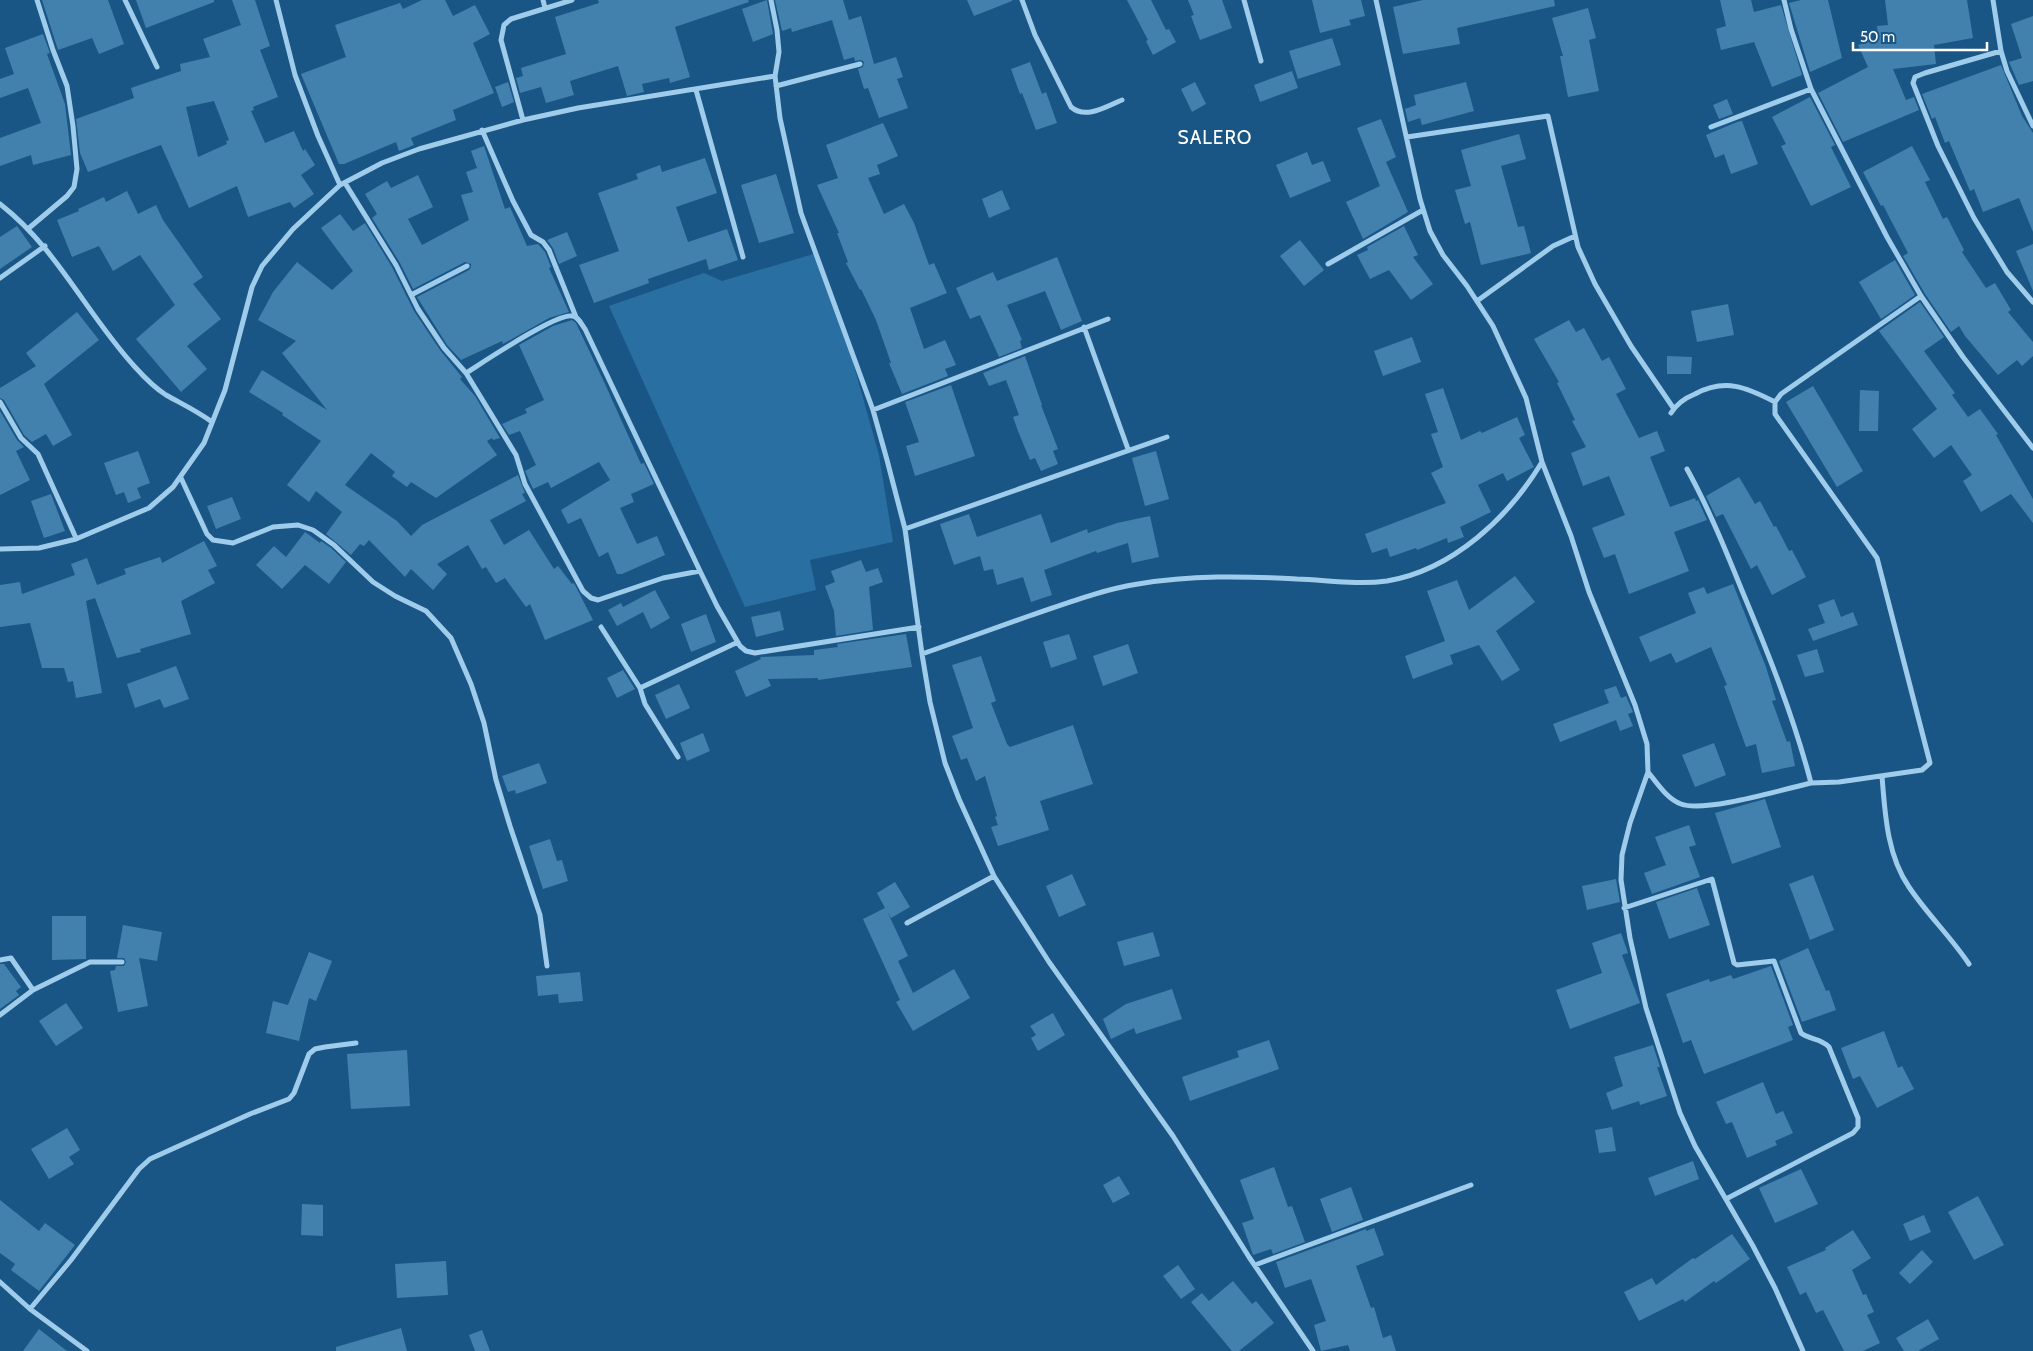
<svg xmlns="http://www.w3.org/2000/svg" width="2033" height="1351" font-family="Cabin,sans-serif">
<rect width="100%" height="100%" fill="#1a5685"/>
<path fill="#296fa2" d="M817,253l30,88 32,114 14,87 -83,18 6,30 -71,17 -136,-301 95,-33 18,8z"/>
<path fill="#4280ae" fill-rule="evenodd" d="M42,0h66l16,44 -25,10 -7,-16 -34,12z
M136,0h78v2l-68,26z
M232,0h23l15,46 -10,4 18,47 -25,10 1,3 -3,1 14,32 29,-12 9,20 2,-2 10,16 -14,10 13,19 -20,14 -4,-6 -42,15 -11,-31 -48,22 -28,-63 -73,27 -8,-19 -4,-34 58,-21 -3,-10 50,-17 -1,-7 30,-7 -7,-18 38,-14zM214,101l15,39 -3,1 1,3 -29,13 -12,-50z
M422,0h23l8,16 22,-11 15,29 -17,9 21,50 -41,17 3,10 -45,18 3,7 -15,6 -3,-9 -52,22h-5l-38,-90 45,-17 -11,-32 65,-22 3,6z
M598,0h150l1,2 -74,25 15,50 -20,6 -1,-5 -27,6 2,8 -17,4 -9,-30 -48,15 4,14 -28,8 -5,-16 -21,6 -4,-15 7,-2 -2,-8 45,-14 -11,-37 44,-14z
M767,0l6,34 -20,8 -11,-33z
M775,0h68l6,20 12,-4 13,48 22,-7 7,20 -6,2 11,29 -29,10 -11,-30 -4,1 -6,-20 5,-2 1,-5 -3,-2 -6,1 -1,-4 -10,3 -12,-40 -40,12 -1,-4 -9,3z
M967,0h45v1l-38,15z
M1127,0h24l15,30 3,-1 7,13 -23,13 -7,-14 2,-1z
M1188,0h34l10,28 -32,12 -9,-24 3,-1z
M1312,0h49l4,16 -16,4 2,5 -31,8z
M1423,0h131l1,6 -98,22 3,16 -57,10 -10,-47z
M1720,0h31l3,12 27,-7 21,70 -30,12 -18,-45 -33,8 -5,-21 10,-3z
M1801,0h27l14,58 -32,14 -21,-69z
M1885,0h82l6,38 -39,7 2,19 -43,5 13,31 8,-3 5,13 -76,32 -25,-49 50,-26 -10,-22 20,-6 -1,-13 11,-1z
M1588,8l8,30 -7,2 10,51 -31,6 -8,-41h3l-11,-38z
M2033,16v65l-14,4 -10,-23 13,-4 -11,-34z
M43,34l7,19 -3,1 18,50 6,51 -38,10 -2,-10 -31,11v-28l41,-15 -13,-35 -28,10v-19l14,-5 -9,-26z
M1332,38l9,27 -43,14 -9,-28z
M1030,62l12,32 4,-2 11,31 -21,7 -14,-37 -2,1 -9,-25z
M2001,65l21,51 11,17v99l-14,-34 -36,14 -9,-23 -4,2 -21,-50 -4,2 -10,-26 -3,2 -10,-25z
M1292,71l6,17 -38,14 -6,-17z
M508,82l6,20 -12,5 -7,-20z
M1195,82l11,22 -14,8 -11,-23z
M1466,82l8,29 -52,14 -2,-7 -12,4 -3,-13 11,-4 -2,-10z
M1810,97l25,48 -4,2 20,40 -40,19 -30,-60 5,-2 -14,-27z
M1727,99l6,15 -14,5 -6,-14z
M1381,119l15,38 -10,5 22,50 -45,27 -17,-37 34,-16 -23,-58z
M1742,121l16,43 -27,10 -7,-20 -9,4 -9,-23 31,-13z
M883,123l15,33 -21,9 3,9 -12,4 16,36 20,-10 10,19 15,42 5,-2 13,30 -37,15 14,41 21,-9 11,25 -11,4 3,7 -46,18 -13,-31h2l-15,-43 -15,-31 -1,1 -14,-27 2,-1 -11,-29h2l-22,-48 21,-7 -12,-33z
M1519,134l7,25 -25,7 17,61 6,-1 7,27 -50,12 -11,-43 -5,2 -10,-34 16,-4 -10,-36z
M484,146l21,63 5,-2 17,39 11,-2 7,8 6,15 -2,1 20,44 -20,6 -46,26 -1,-3 -41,19 -14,-15 -30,-48 52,-27 2,-3v-3l-6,-2 -52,27 -13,-26 -28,-45 5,-4 -12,-20 22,-13 4,7 27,-13 15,32 -25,12 14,26 47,-25 -8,-25 12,-3 -7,-20 11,-4 -6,-17z
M1912,146l18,34 -5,2 18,37 4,-2 17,33 -2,2 24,36 9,-5 16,27 -3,2 25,30v14l-11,10 -5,-6 -19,15 -33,-39 -6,-10 -8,6 -26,-38 -22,-38 5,-3 -25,-48 -2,1 -18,-34z
M1307,152l5,13 11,-4 8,20 -41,17 -14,-33z
M705,158l12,35 -41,14 12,35 39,-13 11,31 -29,10 -3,-11 -58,20 1,4 -55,20 -15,-38 40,-14 -21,-58 40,-14 -2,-5 24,-9 2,7z
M776,174l18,59 -35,10 -18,-58z
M1002,190l8,19 -21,9 -7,-19z
M127,191l11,23 18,-9 7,15 40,57 -10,7 28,35 -34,27 20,23 -26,23 -45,-53 39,-34 -35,-50 -27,16 -14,-25 -27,11 -15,-37 22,-9 -1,-2 26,-12 2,5z
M340,214l13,17 12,-8 27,44 22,44 26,39 22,27 -2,2 15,17 25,42 -7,2 -1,-2 -5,3 10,14 -61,43 -25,-16 -4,5 -15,-11 3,-4 -24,-19 -26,32 52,36 14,15 11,-11 96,-50 7,18 -3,1 4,7 -36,19 14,25 25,-15 25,39 4,-3 14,18 2,-1 19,37 -48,20 -15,-36 -4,3 -21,-29 -9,5 -10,-16 -4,2 -14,-24 -31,19 10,10 -14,16 -22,-21 -6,8 -36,-37 -5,6 -4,-2 -9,11 -25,-21 16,-22 -26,-21 -7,11 -22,-17 34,-44 -39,-26 1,-2 -34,-21 13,-22 65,40 -45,-57 14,-12 -38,-21 15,-28 24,-30 35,28 21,-19 -32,-43z
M17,226l15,21 -32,22v-32z
M1404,226l14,29 -5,2 20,27 -22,16 -22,-30 -19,9 -13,-24 11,-5 -1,-3z
M567,232l10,24 -18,8 -6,-16 -6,-8z
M1300,240l24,30 -20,16 -24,-30z
M2033,244v47l-17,-40z
M1057,257l25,64 -21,9 -16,-39 -38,14 15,35 -2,1 2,7 -23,9 -19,-42 -10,4 -14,-31 37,-16 4,9z
M1895,260l20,35 -34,24 -22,-37z
M1920,302l24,35 -20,14 31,42 -3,2 16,22 12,-8 18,25 -2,1 37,64v24l-22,-29 -30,18 -18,-31 9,-6 -21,-30 -17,13 -22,-29 25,-20 -58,-78z
M1728,304l6,31 -37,7 -6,-31z
M77,312l22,28 -55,44 28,51 -19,11 -7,-12 -14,8 -8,-7 -20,-35 -4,-2v-10l36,-22 -10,-13z
M572,320l4,3 29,61 36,80 3,-1 10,21 -23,10 3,8 -14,6 17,36 20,-8 8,19 -43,19h-5l-9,-22 -9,5 -18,-39 -13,6 -7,-14 49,-30 -11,-18 -48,26 -3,-6 -15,7 -8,-18 11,-6 -16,-34 -11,4 -7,-11 25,-11 -2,-4 19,-9 -25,-55 34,-19z
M1569,320l7,12 8,-4 18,33 7,-4 17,32 -10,5 23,44 18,-7 8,20 -15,6 20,50 25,-9 1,3 2,-1 9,20 -33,12 15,39 -60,23 -14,-40 -11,4 -12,-30 33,-13 -16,-39 -26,10 -12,-33 15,-6 -14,-26 3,-1 -18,-37 2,-1 -25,-43z
M1412,337l9,25 -38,14 -9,-25z
M1025,356l17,49h-1l17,44 -5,2 5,13 -17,7 -6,-13 -5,2 -12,-29 -5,-14 6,-2 -13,-35 -17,6 -6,-13z
M1667,356l25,1 -1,17h-24z
M951,385l24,71 -60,20 -9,-30 13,-4 -14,-40z
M1813,386l50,85 -26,16 -51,-85z
M1443,388l18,52 19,-9 2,2 35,-16 8,18 -6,3 15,29 -27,14 -4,-8 -25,12 13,27 -31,15 4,10 -16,6 -1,-5 -30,12 -1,-2 -26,9 -3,-9 -15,5 -7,-19 81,-31 -15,-30 12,-6 -12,-33 7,-2 -13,-38z
M1860,390l19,1 -1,40h-19z
M0,411l17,29 7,7 -8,4 14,29 -30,15z
M138,451l12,32 -13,5 4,10 -13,5 -4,-11 -8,3 -12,-32z
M1156,451l13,48 -24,7 -13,-48z
M1739,477l16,27 5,-3 14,26 2,-1 13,25 3,-1 14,27 -34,18 -15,-30 -6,4 -28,-55 -7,3 -10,-21z
M51,494l14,37 -21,7 -13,-37z
M232,497l9,22 -25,10 -9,-23z
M969,514l8,23 64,-23 10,29 36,-14 1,4 29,-10 33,-7 9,41 -27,6 -4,-20 -31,10 -1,-2 -52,19 8,25 -21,7 -8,-25 -26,8 -4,-16 -9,2 -4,-15 -26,9 -14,-41z
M305,532l15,11 1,-2 10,7 15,14 -17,22 -24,-19 -23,24 -26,-24 18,-19 12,11z
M204,541l13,25 -9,4 7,13 -34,18 10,33 -51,15 1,3 -24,6 -22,-60 -9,3 16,92 -26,5 -3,-17 -5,1 -4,-14h-22l-12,-45 -30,4v-42l20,-3 2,12 53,-19 -4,-11 16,-6 10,27 29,-11 -2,-5 36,-12 2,6z
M861,560l5,12 12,-4 5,14 -14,5 4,43 -37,6 -2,-25 -9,-25 10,-4 -4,-11z
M1515,576l20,26 -39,29 24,39 -18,11 -23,-36 -29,10 3,9 -40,15 -8,-23 40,-15 -18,-50 30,-11 12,30z
M1733,584l33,83 10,33 -4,1 15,41 3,-1 5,25 -33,7 -6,-29 -10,3 -22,-61 3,-1 -16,-38 -35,16 -5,-10 -21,9 -11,-25 57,-24 -8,-20 16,-6 3,7z
M655,590l15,28 -19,11 -8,-17 -26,14 -9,-16 13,-7 2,4z
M1834,599l7,18 12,-5 5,13 -45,16 -5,-12 17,-6 -7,-18z
M780,611l4,19 -28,7 -5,-20z
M706,614l10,28 -25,10 -10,-28z
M906,634l6,33 -94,13v-2l-50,1 3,7 -25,11 -11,-26 26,-12 -1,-2 54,-2v-5l24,-3 -1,-3z
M1069,634l8,25 -26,9 -8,-26z
M1128,644l10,29 -35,13 -10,-30z
M1817,649l7,23 -19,5 -8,-22z
M981,656l15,45 -5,2 16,41 3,3 63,-22 20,59 -53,17 9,29 -51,16 -7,-19 7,-2 -3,-8 2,-1 -12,-40 -9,5 -9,-23 -6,2 -9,-24 21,-8 -21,-63z
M176,666l13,33 -25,9 -4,-9 -25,9 -8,-24z
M623,670l12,19 -18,9 -10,-20z
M679,684l11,24 -24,11 -11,-24z
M1616,686l5,12 5,-2 7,16 -5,2 5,12 -13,5 -4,-11 -56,22 -7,-18 56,-21 -5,-13z
M703,733l7,18 -23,10 -7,-18z
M1714,743l12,32 -31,12 -13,-32z
M539,763l8,20 -31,11 -1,-4 -7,2 -6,-16z
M1765,799l16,48 -49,17 -17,-51z
M1689,825l7,20 -7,2 11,30 -48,17 -8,-21 22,-8 -11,-28z
M550,839l7,22 5,-1 6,21 -25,8 -14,-43z
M1072,874l14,31 -27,12 -13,-31z
M1813,875l21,55 -24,10 -21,-56z
M1616,879l4,23 -33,8 -5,-24z
M895,882l15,25 -19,11 -4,-7 21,45 -10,5 15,32 41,-24 16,29 -57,33 -17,-29 4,-2 -37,-81 22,-11 -8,-15z
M1697,888l13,37 -41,14 -13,-37z
M52,916h34v43l-34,1z
M123,925l39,7 -5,29 -18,-3 9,48 -30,6 -8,-41 5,-1 1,-4h8l2,-4 -2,-4h-7z
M1153,932l7,24 -36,10 -7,-24z
M1621,933l7,20 -6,2 18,48 -70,26 -14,-39 46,-17 -10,-30z
M1808,948l18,43 3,-1 7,20 -34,12 -23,-61z
M309,952l23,9 -16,40 -7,-3 -10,43 -33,-8 7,-32 15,4z
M0,964h4l17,23 -5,4 3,4 -19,14z
M1771,966l22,59 -5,2 5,13 -89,34 -13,-34 -8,3 -17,-49 43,-15 1,3 21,-7 2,4z
M580,972l3,29 -24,2 -1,-9 -20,2 -2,-20z
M1172,989l10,30 -46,15 -2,-6 -23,11 -8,-20 23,-15z
M66,1003l17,25 -27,18 -17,-25z
M1053,1013l12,22 -27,16 -7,-13 5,-3 -6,-9z
M1884,1031l14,37 4,-2 12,23 -37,19 -17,-32 -7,3 -12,-31z
M1269,1040l10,29 -89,32 -8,-24 57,-20 -2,-6z
M1653,1045l7,22h-3l10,29 -27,9 -1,-4 -27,9 -6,-17 17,-7 -9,-29z
M407,1050l3,56 -59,3 -4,-55z
M1763,1082l13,32 7,-3 10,22 -18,8 2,4 -30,13 -15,-36 -6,2 -10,-22z
M1612,1127l4,24 -17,2 -4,-23z
M67,1128l13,22 -11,7 5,7 -25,15 -18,-30z
M1693,1161l6,18 -44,17 -7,-18z
M1274,1167l14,40 4,-1 13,36 -32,12 -2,-5 -18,6 -11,-32 12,-4 -14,-39z
M1801,1169l17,35 -43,19 -16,-35z
M1119,1176l11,18 -17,9 -10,-18z
M1351,1187l12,33 -31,12 -12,-33z
M1978,1196l26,49 -30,15 -26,-48z
M0,1200l39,31 6,-8 30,22 -36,46 -28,-21 4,-6 -15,-11z
M302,1204l21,1v31l-22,-1z
M1924,1215l7,17 -21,9 -7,-17z
M1374,1228l10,27 -28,11 15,42 3,-1 9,31 8,-3 5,16h-46l-2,-6 -27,6 -7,-26 12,-4 -15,-42 -26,9 -9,-26 90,-33v2z
M1853,1230l18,28 -19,12 11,25 3,-1 8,18 -7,3 13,28 -17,8h-19l-21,-41 -7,3 -10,-21 -6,3 -13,-28 39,-17 -1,-2z
M1732,1234l18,25 -34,24 -2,-2 -29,21 -2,-3 -44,22 -15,-29 28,-14 4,7 37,-27 2,1z
M1922,1250l11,12 -23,22 -11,-11z
M446,1261l2,34 -51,3 -2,-34z
M1178,1265l17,24 -14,10 -18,-23z
M1233,1281l19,23 4,-3 18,22 -35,28h-7l-41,-49 11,-9 7,8z
M1928,1319l11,20 -21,12h-14l-8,-13z
M401,1328l6,23h-71v-4z
M39,1329l28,22h-44z
M482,1330l8,21h-15l-6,-16z"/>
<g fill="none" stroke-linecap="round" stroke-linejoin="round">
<path stroke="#a0ccec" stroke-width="5" d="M125,0l32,67
M276,0l19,75 23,61 22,49
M543,0l2,8
M771,0l6,30 2,22 -4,24 5,42 21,95 72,197 14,50 18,69 17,125c36,-13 71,-25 107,-38 36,-12 71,-26 109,-32 52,-9 106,-8 159,-5 30,1 60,6 90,2 66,-11 122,-64 155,-119l-16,-64 -33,-72 -26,-40 -24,-31 -13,-24 -10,-32 -44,-199
M1022,0l13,35 36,72c15,13 36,-1 51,-7
M1244,0l17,61
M1784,0l7,29 20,60 76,148 34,59 42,61 70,91
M1993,0l8,51 6,20 26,55
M2001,51l-76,22 -10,4 -2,6 25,63 36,72 33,54 26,30
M776,86l84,-22
M696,90l47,167
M523,120l-22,-80 3,-15 7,-6 61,-19
M1711,127l100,-38
M482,130l31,71 18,34 12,7 6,8 27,67
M1407,137l141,-21 30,131 17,37 36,62 43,63
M345,183l51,82 22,44 26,39 22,25 50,82 9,29 58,107 8,7 7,2 65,-22 37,-7 17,35 23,40 6,5 9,2 164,-26
M0,204c57,44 87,111 135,163 9,10 20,21 31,28 16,9 31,16 46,27
M29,228l38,-32 7,-9 3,-18 -4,-43 -6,-40 -14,-36 -16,-50
M1328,264l95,-54
M0,278l45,-32
M411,295l56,-29
M1477,301l76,-55 22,-10
M1084,327l44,122
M466,373c16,-10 90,-60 106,-57 6,0 10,9 13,13l115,242
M0,402l21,36 17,16 38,84
M873,410l235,-91
M1671,413c5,-8 14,-15 24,-19 30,-16 51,-7 80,8
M1542,462l29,74 18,56 46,113 12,39 1,28 -18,51 -8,32 -1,25 9,58 16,70 34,105 15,33 58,100 22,42 28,63
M181,478l26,56 6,6 20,3 40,-16 25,-2 15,5 21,15 39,37 22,14 31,15 25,27 20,46 13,39 12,57 14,46 30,89 7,51
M905,529l262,-92
M0,549l39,-1 37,-9 73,-31 24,-21 31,-44 21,-53 27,-103 10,-21 31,-37 47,-44 42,-22 37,-14 104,-29 55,-12 197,-32
M601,627l39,61
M922,654l8,48 15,61 14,36 35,77 55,86 124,174 76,121 64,94
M678,757l-33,-53 -5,-16 98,-46
M1648,772c9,11 19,27 33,32 24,9 103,-15 130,-21 -17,-65 -42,-128 -68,-190 -17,-42 -34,-84 -56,-124
M1882,776c3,38 5,79 27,111 18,27 42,50 60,77
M1811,783l28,-1 83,-12 8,-7 -53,-205 -102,-144v-12l6,-8 140,-98
M1624,908l88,-29 22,84 3,2 37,-4 27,72c9,7 20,5 28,14l29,71v9l-5,6 -127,66
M907,923l87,-47
M0,960l11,-2 22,32
M0,1015l33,-25 57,-28h32
M1255,1265l216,-80
M0,1282l30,27 57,42
M30,1309l41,-49 68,-91 11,-10 100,-45 39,-15 5,-6 15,-39 6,-5 10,-2 31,-4"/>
</g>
<g text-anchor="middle" stroke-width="4.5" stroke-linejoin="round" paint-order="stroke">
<g font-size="19" letter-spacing="1" fill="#fff" stroke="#1a5685">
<text x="1215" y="144">SALERO</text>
</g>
</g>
<path d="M1853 42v8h134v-8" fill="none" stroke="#ffffff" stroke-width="2.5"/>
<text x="1860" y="42" font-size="15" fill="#ffffff" stroke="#1a5685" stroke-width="4" paint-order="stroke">50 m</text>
</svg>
